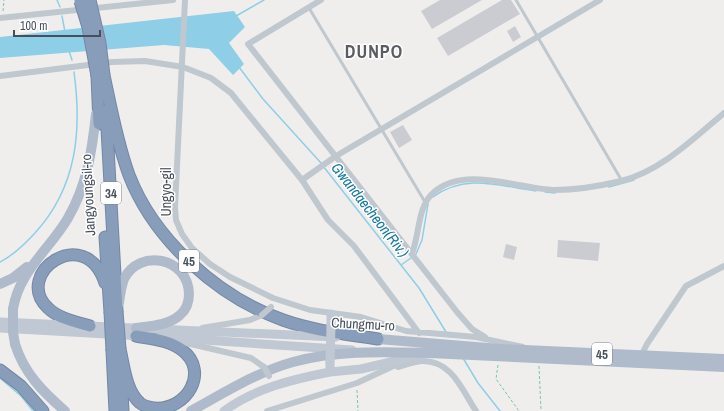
<svg xmlns="http://www.w3.org/2000/svg" width="724" height="411" font-family="'Archivo Narrow',sans-serif">
<rect width="100%" height="100%" fill="#f0eeed"/>
<path fill="#8ecee6" d="M234,11l11,16 -16,16 15,21 -11,11 -24,-26 -45,-4 -164,13v-21z"/>
<g fill="none" stroke-linecap="round" stroke-linejoin="round">
<path stroke="#8ecee6" stroke-width="1.5" d="M57,0l3,7
M62,16l3,16
M236,16l28,-16
M69,51l3,9
M239,67l24,32 58,64
M323,166l96,122 27,44
M609,187l25,-7
M545,192l10,1
M433,197c33,-24 66,-11 103,-6
M416,254l6,-14 6,-36
M0,262c14,-7 24,-17 35,-29 42,-46 47,-102 39,-161
M401,265l10,-7
M463,358l15,25 22,28
M0,378l21,18 12,15"/>
</g>
<path fill="#cbccd2" d="M440,0h42l-50,29 -11,-18z
M502,0h9l9,14 -72,42 -11,-18z
M515,26l6,11 -8,5 -6,-11z
M403,125l9,15 -13,8 -9,-16z
M558,240l42,3 -2,18 -41,-4z
M506,244l11,3 -3,13 -11,-3z"/>
<g fill="none" stroke-linecap="round" stroke-linejoin="round">
<g stroke="#7388a5" stroke-width="13">
<path id="highway" d="M104,75c7,33 13,67 25,100 25,65 89,122 154,145 31,11 63,14 95,19
M97,76l2,48
M106,111l11,200
M105,237l5,75
M90,326c-13,-4 -31,-7 -42,-18 -36,-34 37,-86 57,-25
M120,349c4,17 6,42 20,54 3,3 9,4 14,5 33,3 56,-37 28,-58 -13,-10 -30,-11 -46,-14
M112,351l3,60
M0,370l21,16 22,25
M121,374l2,37"/>
</g>
<path stroke="#78c7a5" stroke-width="1" stroke-dasharray="3 2" stroke-linecap="butt" d="M3,11l1,-11
M498,365l-2,14 23,32
M539,366l2,45
M357,390l1,21"/>
<path stroke="#bfc7cf" stroke-width="3" d="M516,0l106,181
M309,8l116,194"/>
<path stroke="#bfc7cf" stroke-width="6" d="M185,0l-10,207 1,13 6,14 10,14 18,16 20,13 43,21 37,12 51,7 45,14 70,6 47,10
M321,0l-73,44 209,268 15,17 13,8
M0,18l173,-18
M0,76l112,-14 33,-1 38,6 28,11 20,15 71,87 26,40 26,26 65,87
M302,180l34,-24 264,-156
M412,253c8,-19 5,-47 22,-61 31,-27 84,-3 121,-2 22,0 45,-4 66,-9 40,-10 73,-43 103,-68
M202,328l48,-8 12,-5
M182,342l69,16 13,9
M640,358l7,-14 39,-58 38,-20
M398,367c8,-2 17,-6 25,-6 29,0 39,29 53,50
M267,411l90,-28 47,-22"/>
<path stroke="#bfc8d3" stroke-width="9" d="M0,322l336,15
M331,326v-12
M0,328l142,8
M159,337l193,13
M330,372l31,-3 64,-15
M224,411c31,-23 70,-32 106,-39v-9"/>
<path stroke="#afbbcb" stroke-width="10" d="M0,284l13,-6 14,-11
M119,303c1,-8 2,-16 5,-24 15,-31 64,-22 65,15 0,8 -3,16 -9,21 -11,10 -29,11 -44,13
M13,309c6,-38 37,-60 55,-91 19,-33 24,-67 28,-104
M378,339l122,10 224,10
M15,344c9,29 28,48 50,67
M191,411c33,-18 66,-39 102,-49 44,-12 91,-10 136,-9l295,14"/>
<use href="#highway" stroke="#889dba" stroke-width="11"/>
<g stroke="#7388a5" stroke-width="13" stroke-linecap="butt">
<path id="highway-bridge" d="M90,0l10,43 4,32
M80,1l8,26 9,49
M117,311l3,38
M110,312l2,39"/>
</g>
<path stroke="#bfc7cf" stroke-width="6" d="M262,315l9,-8
M264,367l5,9"/>
<path stroke="#bfc8d3" stroke-width="9" d="M330,363l1,-37"/>
<path stroke="#afbbcb" stroke-width="10" d="M13,309v23l2,12"/>
<use href="#highway-bridge" stroke="#889dba" stroke-width="11"/>
</g>
<g text-anchor="middle" stroke-width="3" stroke-linejoin="round" paint-order="stroke">
<g fill="#fff" stroke="#7e848c" stroke-width="1">
<rect x="101" y="182" width="20" height="22" rx="3"/>
<rect x="179" y="250" width="20" height="22" rx="3"/>
<rect x="592" y="343" width="20" height="22" rx="3"/>
</g>
<g font-size="13" font-weight="bold" fill="#47505a">
<text x="111" y="198">34</text>
<text x="189" y="266">45</text>
<text x="602" y="359">45</text>
</g>
<g font-size="14" fill="#47505a" stroke="#fff">
<text transform="translate(166 192) rotate(-90)" y="5">Ungyo-gil</text>
<text transform="translate(88 195) rotate(-93)" y="5">Jangyoungsil-ro</text>
<text transform="translate(363 324) rotate(3)" y="5">Chungmu-ro</text>
</g>
<g font-size="15" font-style="italic" fill="#15799e" stroke="#fff">
<text transform="translate(370 210) rotate(52)" y="5">Gwandaecheon(Riv.)</text>
</g>
<g font-size="18" font-weight="bold" letter-spacing="1" fill="#5b5d62" stroke="#fff">
<text x="374" y="58">DUNPO</text>
</g>
</g>
<path d="M14 30v6h86v-6" fill="none" stroke="#47505a" stroke-width="2"/>
<text x="20" y="30" font-size="12" fill="#47505a" stroke="#ffffff" stroke-width="3" paint-order="stroke">100 m</text>
</svg>
